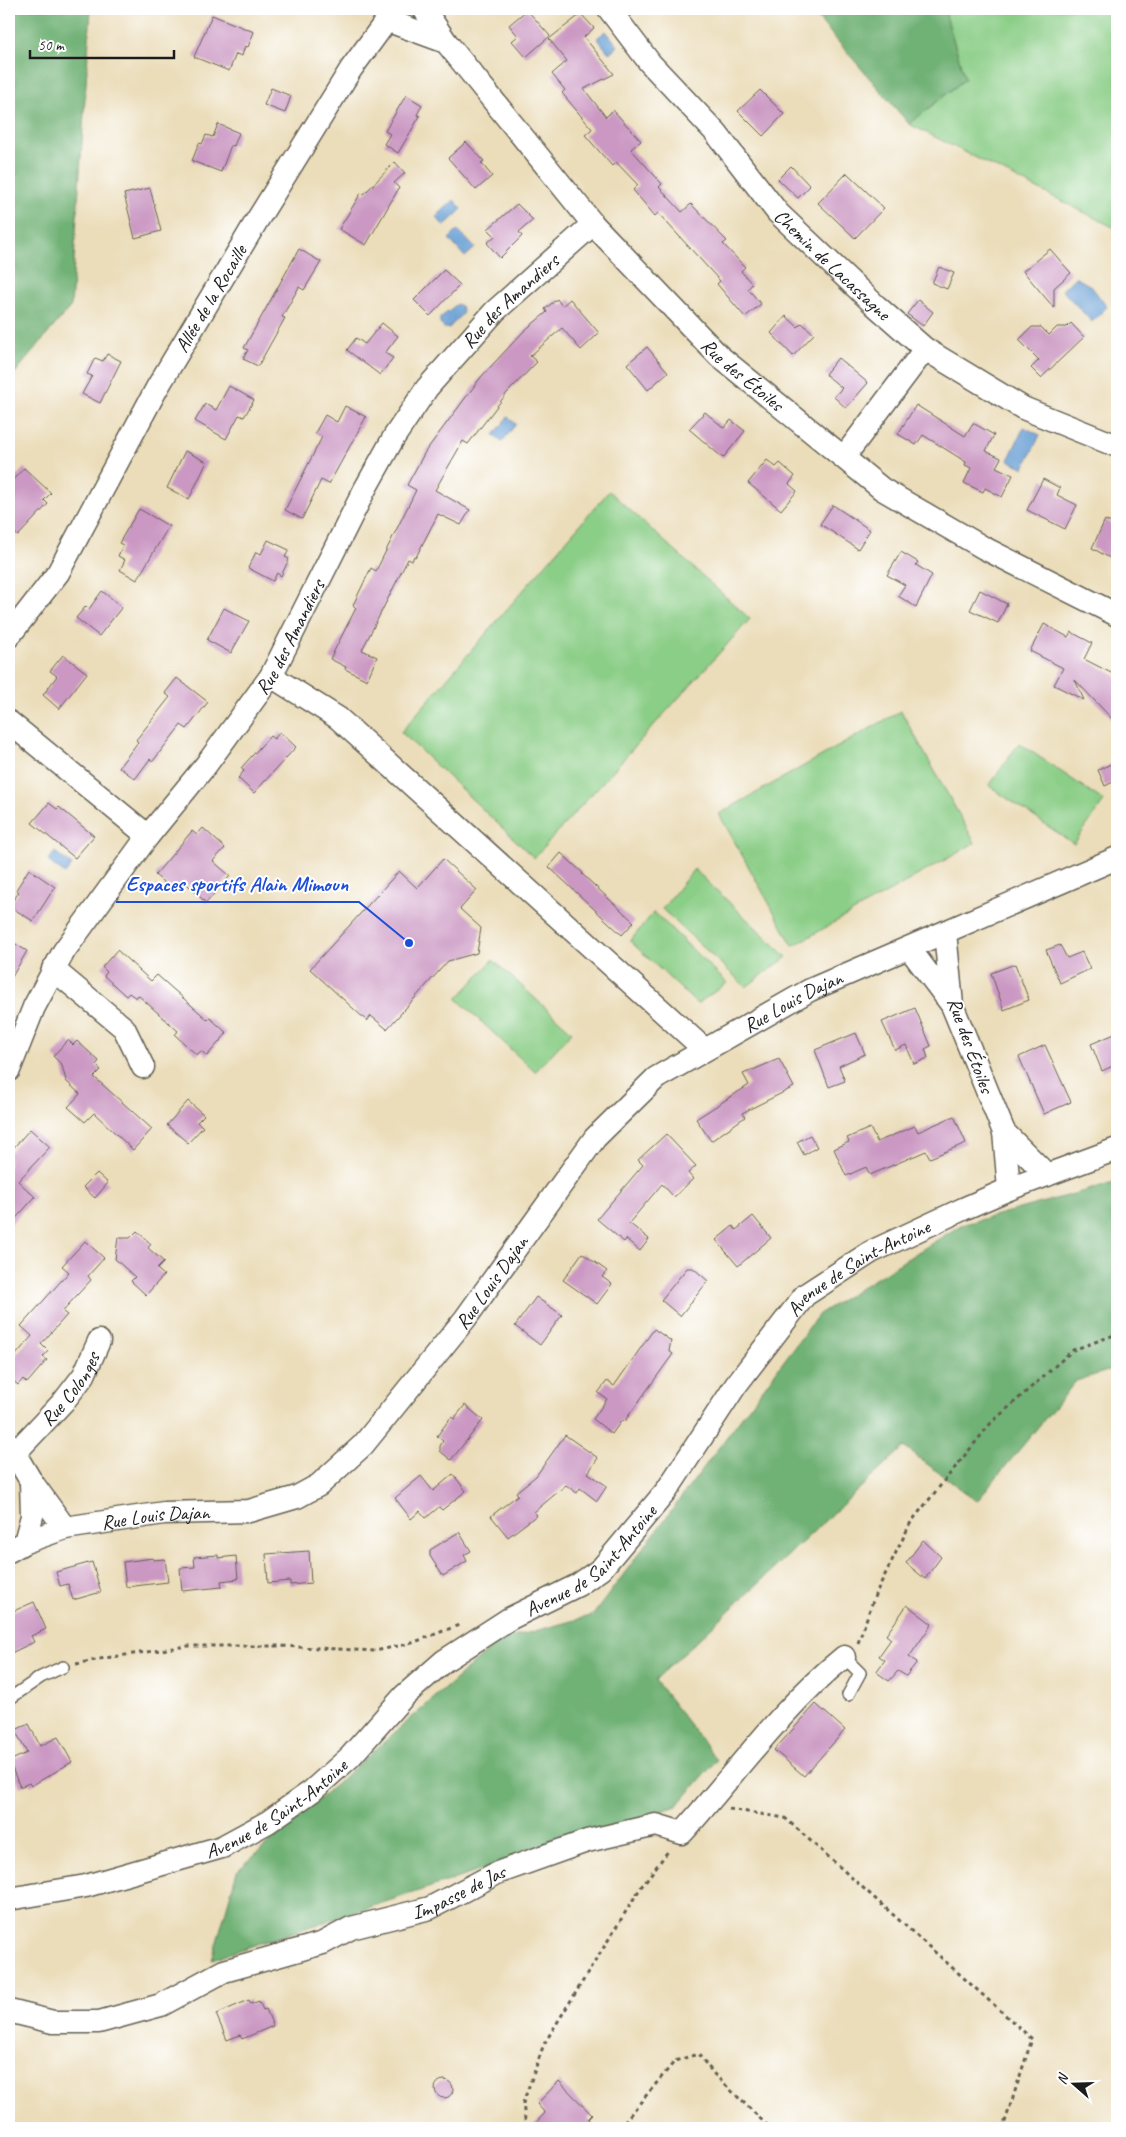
<svg xmlns="http://www.w3.org/2000/svg" width="1126" height="2137" font-family="Caveat,sans-serif">
<rect width="100%" height="100%" fill="#fff"/>
<filter id="ink" filterUnits="userSpaceOnUse"><feTurbulence type="fractalNoise" baseFrequency=".02" numOctaves="2"/><feDisplacementMap in="SourceGraphic" scale="10" xChannelSelector="R" yChannelSelector="G"/><feConvolveMatrix kernelMatrix="1 2 1 2 8 2 1 2 1" color-interpolation-filters="sRGB"/></filter>
<filter id="wash" filterUnits="userSpaceOnUse"><feTurbulence type="fractalNoise" baseFrequency=".0096" numOctaves="4" result="noise"/><feDisplacementMap in="SourceGraphic" scale="20" xChannelSelector="R" yChannelSelector="G"/><feGaussianBlur stdDeviation="1.12" result="paint"/><feColorMatrix in="noise" values="0 0 0 0 0 0 0 0 0 0 0 0 0 0 0 0 0 1.4 0 .05"/><feComposite in="paint" operator="in"/></filter>
<g filter="url(#wash)">
<rect width="100%" height="100%" fill="#ebddba"/>
<path fill="#8bce87" stroke="#547552" d="M944,9h173v220l-208,-105 56,-45z
M609,491l141,128 -216,239 -133,-126z
M901,711l74,132 -182,103 -74,-132z
M1019,743l85,58 -30,43 -85,-58z
M694,869l93,88 -41,30 -84,-78z
M654,912l73,71 -30,21 -67,-63z
M493,960l79,72 -37,40 -78,-73z"/>
<path fill="#70b174" stroke="#466648" d="M9,9h82l-20,297 -62,74z
M810,9h134l21,70 -56,45z
M1117,1182v186l-41,13 -99,120 -73,-54 -249,233 62,80 -40,46 -465,153 25,-88 262,-230 94,-26 226,-301 142,-89z"/>
<path fill="#669ed4" stroke="#415d78" d="M606,31l12,15 -9,7 -12,-15z
M454,200l8,9 -18,17 -8,-9z
M458,230l17,18 -10,9 -16,-18z
M1075,277l16,9 16,21 -15,15 -30,-32z
M457,304l4,2 2,7 -14,15h-5l-4,-4v-6z
M508,417l8,7 -14,18 -8,-7z
M1024,427l16,8 -16,33 -16,-8z
M55,852l17,13 -7,9 -17,-13z"/>
<g id="blocks">
<path fill="#cb98c3" d="M527,10l23,26 -24,21 -14,-16 6,-5 -9,-11z
M581,14l13,14 -10,9 30,37 -30,15 22,28 7,-7 28,31 -10,8 31,35 -3,3 23,25 9,-8 36,37 -4,3 22,23 -4,4 11,13 -4,5 13,15 -16,13 -28,-33 3,-3 -62,-68 -3,3 -22,-26 5,-5 -22,-23 -4,4 -27,-31 7,-6 -30,-36 3,-3 -13,-16 15,-13 -18,-22z
M212,15l42,17 -6,15 -3,-1 -3,10 -6,-2 -7,17 -35,-14z
M271,88l20,8 -6,17 -21,-8z
M760,90l24,24 -21,22 -25,-25z
M406,95l16,10 -5,10 3,1 -22,37 -14,-9 6,-10 -5,-3z
M218,124l21,9 -5,13 -3,-1 -10,27 -29,-11 7,-18 3,1 4,-9 7,2z
M466,142l18,19 -3,2 11,13 -16,14 -28,-32z
M395,162l10,11 -11,10 5,5 -33,57 -27,-16 22,-36 3,1z
M791,166l19,20 -12,12 -20,-19z
M847,173l37,35 -29,30 -37,-35z
M150,188l11,43 -26,7 -11,-44z
M517,204l16,16 -14,12 3,4 -22,22 -13,-15 8,-7 -7,-7z
M299,249l22,13 -17,28 -5,-3 -17,30 3,1 -27,48 -15,-7 5,-9 -4,-2z
M1050,249l21,24 -17,15v20l-31,-37z
M939,267l15,6 -7,16 -15,-6z
M444,270l16,15 -30,31 -16,-16z
M557,299l5,7 8,-7 29,34 -18,17 -19,-22 -32,28 7,6 -30,31 -39,51 -5,-3 -28,49 35,20 -9,15 -23,-11 -22,43 -2,-1 -2,5 -4,-2 -46,91 15,7 -10,23 -22,-11 1,-2 -16,-8 26,-51 -3,-3 18,-37 5,3 40,-81 -9,-5 18,-33 56,-75 43,-46 23,-19 -2,-3z
M918,300l15,12 -10,14 -16,-12z
M786,316l12,11 4,-4 12,11 -21,22 -22,-23z
M382,323l16,13 -13,17 8,5 -13,17 -33,-25 9,-12 9,6z
M1071,323l13,14 -43,41 -10,-10 8,-8 -20,-20 13,-13h9l8,8 8,-8h10z
M647,347l21,25 -20,18 -21,-26z
M107,354l14,7 -21,42 -18,-9 10,-18 -5,-2 8,-16 8,3z
M838,358l30,25 -22,25 -12,-11 8,-9 -17,-14z
M229,386l25,14 -10,17 -5,-2 -13,24 -31,-18 10,-17 11,6z
M916,405l49,31 8,-13 21,12 -8,16 15,7 -5,9 17,8 -11,22 -17,-9 -2,4 -19,-9 7,-15 -6,-3 1,-3 -43,-27 -7,10 -18,-11z
M345,406l21,11 -37,67 -8,-4 -19,39 -17,-9 37,-73 -7,-4 10,-18 12,7z
M705,412l19,16 7,-8 14,11 -22,27 -34,-29z
M185,451l22,11 -18,37 -22,-11z
M767,460l9,7 4,-4 15,13 -6,8 8,7 -16,19 -33,-27z
M24,468l27,25 -7,7 4,4 -30,32 -9,-8v-44z
M1043,479l17,9 -3,7 20,10 -12,24 -38,-19z
M833,505l37,25 -12,19 -38,-25z
M139,509l30,17 -32,54 -17,-10 5,-10 -7,-4 5,-11 -4,-2z
M1105,520l12,6v36l-25,-14z
M268,540l21,10 -4,7 4,2 -8,17 -4,-3 -4,8 -25,-13 8,-16 5,2z
M901,552l17,10 -2,3 16,10 -16,32 -18,-11 7,-11 -18,-10z
M980,590l27,14 -9,19 -28,-13z
M102,591l20,16 -23,29 -23,-18 10,-12 3,3z
M224,608l25,13 -18,32 -24,-13z
M1044,624l24,13 3,-5 21,11 -8,16 33,17v48l-42,-44 9,20 -30,-15 9,-17 -33,-17z
M63,655l24,18 -28,36 -16,-14 14,-19 -7,-5z
M177,678l31,24 -21,27 -6,-4 -28,36 -3,-2 -15,20 -16,-12 19,-25 -2,-2 34,-43 -5,-4z
M280,732l16,15 -42,46 -16,-15 6,-7 -3,-3 29,-32 4,3z
M1113,763l4,10v7l-12,6 -7,-16z
M49,803l8,6 2,-2 35,29 -19,22 -43,-35z
M203,828l22,20 -12,13 17,15 -24,27 -22,-22 -9,11 -20,-17 37,-44 5,4z
M561,853l22,20 -1,1 52,48 -12,13 -73,-68z
M443,859l34,31 -17,19 21,19 -4,25 -29,8 -61,68 -16,-13 -4,5 -57,-52 89,-98 18,17z
M29,869l26,18 -22,34 -24,-15 10,-14 -3,-2z
M9,940l18,11 -18,31z
M1060,945l7,13 15,-6 8,17 -30,14 -14,-33z
M117,950l34,31 6,-6 51,45 2,-2 17,15 -20,23 -6,-5 -4,4 -22,-20 3,-4 -40,-36 -2,3 -7,-5 -3,3 -22,-20 3,-4 -5,-5z
M1015,964l14,36 -25,10 -13,-37z
M915,1008l16,38 -6,3 3,9 -14,6 -8,-19 -11,5 -13,-28z
M856,1033l9,21 -26,12 6,15 -16,6 -14,-37z
M1117,1033v31l-15,7 -11,-27z
M68,1040l5,5 4,-4 22,20 -3,4 5,5 -7,7 58,52 -19,21 -39,-37 -9,9 -17,-15 12,-13 -14,-13 -4,-16 -9,-9z
M1045,1045l26,57 -27,12 -25,-57z
M779,1059l15,28 -52,26 3,4 -34,24 -15,-22 53,-34 -6,-11z
M188,1101l16,14 -7,7 6,5 -15,16 -21,-18z
M954,1116l12,27 -36,15 -4,-7 -56,24 -4,-8 -20,9 -12,-27 15,-7 -2,-4 23,-10 7,14 38,-16 3,6z
M30,1129l20,18 -32,34 17,16 -26,29v-73z
M666,1134l30,32 -8,7 5,6 -19,18 -12,-13 -33,39 20,16 -9,12 -14,-12 -2,3 -27,-23 46,-54 -5,-5z
M810,1135l7,12 -13,8 -7,-13z
M97,1173l11,10 -13,15 -12,-11z
M753,1216l18,22 -33,28 -22,-26 17,-14 3,4z
M137,1231l14,13 -3,4 16,14 -7,7 7,6 -18,20 -15,-14 4,-4 -20,-18 3,-21h12z
M85,1241l19,17 -16,18 3,4 -24,26 -4,6 4,3 -26,29 7,7 -5,6 4,3 -20,23 -4,-4 -5,6 -9,-8v-14l23,-27 -11,-10 48,-54 -7,-6z
M582,1253l25,18 -5,6 10,7 -15,20 -34,-24z
M687,1268h6l15,13 -28,35 -19,-16z
M536,1297l26,18 -22,30 -25,-19z
M654,1329l17,12 -2,10 4,3 -49,68 -2,-2 -10,14 -19,-15 14,-20 -9,-6 9,-12 7,5z
M465,1405l18,15 -32,40 -11,-9v-5l3,-5 -6,-5 14,-19 3,2z
M565,1435l33,23 -10,15 19,13 -10,15 -17,-13 -3,5 -11,-8 -32,27 3,3 -29,22 -17,-21 27,-21 -2,-3 20,-16z
M453,1474l13,17 -24,19 -3,-3 -13,11 -6,-7 -9,8 -16,-21 26,-22 12,15z
M459,1532l12,19 -7,4 3,6 -24,15 -13,-20v-6z
M923,1540l18,17 -16,22 -19,-16z
M309,1551l2,32 -21,2v-4l-22,2 -2,-29z
M218,1555v3l18,-2 2,23 -17,2 1,6 -40,4 -2,-23 15,-1 -1,-10z
M153,1558v2l12,-1 3,23 -42,5 -3,-25z
M92,1562l9,30 -28,8 -5,-16 -8,2 -4,-14z
M34,1602l12,27 -15,7 3,6 -25,12v-41z
M907,1605l25,19 -23,33 8,5 -11,14 -8,-5 -9,10 -13,-9 9,-12 -6,-4 12,-17 -5,-4z
M816,1704l29,26 -41,46 -30,-26z
M29,1724l11,22 18,-9 14,25 -41,24 -2,-3 -9,4 -11,-26 18,-8 -12,-23z
M249,2000l2,4 8,-3 4,9 3,-1 7,17 -31,13 -2,-4 -13,5 -11,-26z
M435 2089a9 9 0 1 1 18 0a9 9 0 1 1-18 0Z
M559,2081l33,34 -4,4 7,9h-64l14,-15 -8,-9z"/>
</g>
</g>
<g filter="url(#ink)">
<use href="#blocks" fill-opacity="0" stroke="#646053" stroke-width="1"/>
<g fill="none" stroke-linecap="round" stroke-linejoin="round">
<g stroke="#646053" stroke-width="14">
<path id="lane" d="M844,1657l16,16 -12,22
M9,1699l32,-22 22,-10"/>
</g>
<g stroke="#646053" stroke-width="25">
<g id="street">
<path id="s1" d="M424,9l22,33 147,182 126,132 163,133 102,59 133,67"/>
<path id="s2" d="M609,9l41,54 66,70 62,80 97,92 50,44 98,59 94,38"/>
<path d="M386,20l60,22"/>
<path d="M844,457l81,-108"/>
<path id="s3" d="M9,636l49,-63 99,-185 99,-166 95,-153 44,-60"/>
<path d="M271,676l67,42 366,331"/>
<path d="M9,722l139,114"/>
<path d="M909,948l43,57"/>
<path d="M53,969l71,59 19,39"/>
<path id="s4" d="M9,1070l25,-63 30,-56 84,-115 58,-71 65,-89 94,-187 29,-52 33,-49 68,-77 98,-87"/>
<path d="M1004,1132l5,57"/>
<path d="M1047,1175l-43,-43 -52,-127 -7,-73 172,-74"/>
<path d="M9,1444l22,37 34,47"/>
<path id="s5" d="M15,1453l49,-52 20,-26 15,-34"/>
<path d="M25,1542l7,-26 -1,-35"/>
<path id="s6" d="M9,1551l16,-9 40,-14 99,-15 85,-2 48,-14 22,-12 44,-40 102,-126 130,-181 61,-60 154,-88 135,-58"/>
<path id="s7" d="M9,1899l77,-13 136,-39 46,-25 44,-31 38,-34 54,-61 40,-35 65,-42 69,-34 23,-16 66,-79 69,-105 69,-90 66,-43 92,-43 46,-20 108,-40"/>
<path id="s8" d="M9,2011l44,11h46l62,-17 63,-34 99,-28 28,-15 79,-20 67,-35 90,-32 69,-16 26,8c53,-59 100,-126 162,-176"/>
</g>
</g>
<path stroke="#646053" stroke-width="3" stroke-dasharray="4 4" stroke-linecap="butt" d="M858,1643l17,-48 36,-73 80,-99 82,-73 44,-16
M76,1664l29,-6 83,-12h92l95,5 37,-8 47,-18
M729,1809l56,9 247,221 -29,89
M526,2128l-3,-25 21,-59 97,-157 28,-37
M619,2128l56,-67 23,-7 16,20 56,54"/>
<use href="#lane" stroke="#fff" stroke-width="11"/>
<use href="#street" stroke="#fff" stroke-width="22"/>
</g>
</g>
<g text-anchor="middle" stroke-width="4" stroke-linejoin="round" paint-order="stroke">
<g font-size="20" fill="#1c1c1c" stroke="#fff">
<text dy="7" stroke="none"><textPath href="#s2" startOffset="340">Chemin de Lacassagne</textPath></text>
<text dy="7" stroke="none"><textPath href="#s3" startOffset="394">Allée de la Rocaille</textPath></text>
<text dy="7" stroke="none"><textPath href="#s4" startOffset="924">Rue des Amandiers</textPath></text>
<text dy="7" stroke="none"><textPath href="#s1" startOffset="486">Rue des Étoiles</textPath></text>
<text dy="7" stroke="none"><textPath href="#s4" startOffset="519">Rue des Amandiers</textPath></text>
<text dy="7" stroke="none"><textPath href="#s6" startOffset="1008">Rue Louis Dajan</textPath></text>
<text transform="translate(971 1045) rotate(70)" y="7">Rue des Étoiles</text>
<text dy="7" stroke="none"><textPath href="#s7" startOffset="1095">Avenue de Saint-Antoine</textPath></text>
<text dy="7" stroke="none"><textPath href="#s6" startOffset="588">Rue Louis Dajan</textPath></text>
<text dy="7" stroke="none"><textPath href="#s5" startOffset="85">Rue Colonges</textPath></text>
<text dy="7" stroke="none"><textPath href="#s6" startOffset="152">Rue Louis Dajan</textPath></text>
<text dy="7" stroke="none"><textPath href="#s7" startOffset="691">Avenue de Saint-Antoine</textPath></text>
<text dy="7" stroke="none"><textPath href="#s7" startOffset="286">Avenue de Saint-Antoine</textPath></text>
<text dy="7" stroke="none"><textPath href="#s8" startOffset="476">Impasse de Jas</textPath></text>
</g>
</g>
<path fill="none" stroke="#1d4ed8" stroke-width="2" d="M409 943L359 902H116"/>
<circle fill="#1d4ed8" stroke="#fff" stroke-width="2" cx="409" cy="943" r="5"/>
<g font-size="21" text-anchor="middle" font-weight="bold" fill="#1d4ed8" stroke="#fff" stroke-width="4" stroke-linejoin="round" paint-order="stroke">
<text x="237" y="891">Espaces sportifs Alain Mimoun</text>
</g>
<rect width="1126" height="2137" fill="none" stroke="#fff" stroke-width="30"/>
<g transform="translate(1074 2084) rotate(290)" stroke="#ffffff" stroke-width="4" paint-order="stroke">
<path d="M0-4L9 19L0 12L-9 19Z" fill="#1c1c1c"/>
<text y="-8" font-size="14" font-weight="bold" text-anchor="middle" fill="#1c1c1c">N</text>
</g>
<path d="M30 50v8h144v-8" fill="none" stroke="#1c1c1c" stroke-width="2.5"/>
<text x="38" y="50" font-size="15" fill="#1c1c1c" stroke="#ffffff" stroke-width="4" paint-order="stroke">50 m</text>
</svg>
